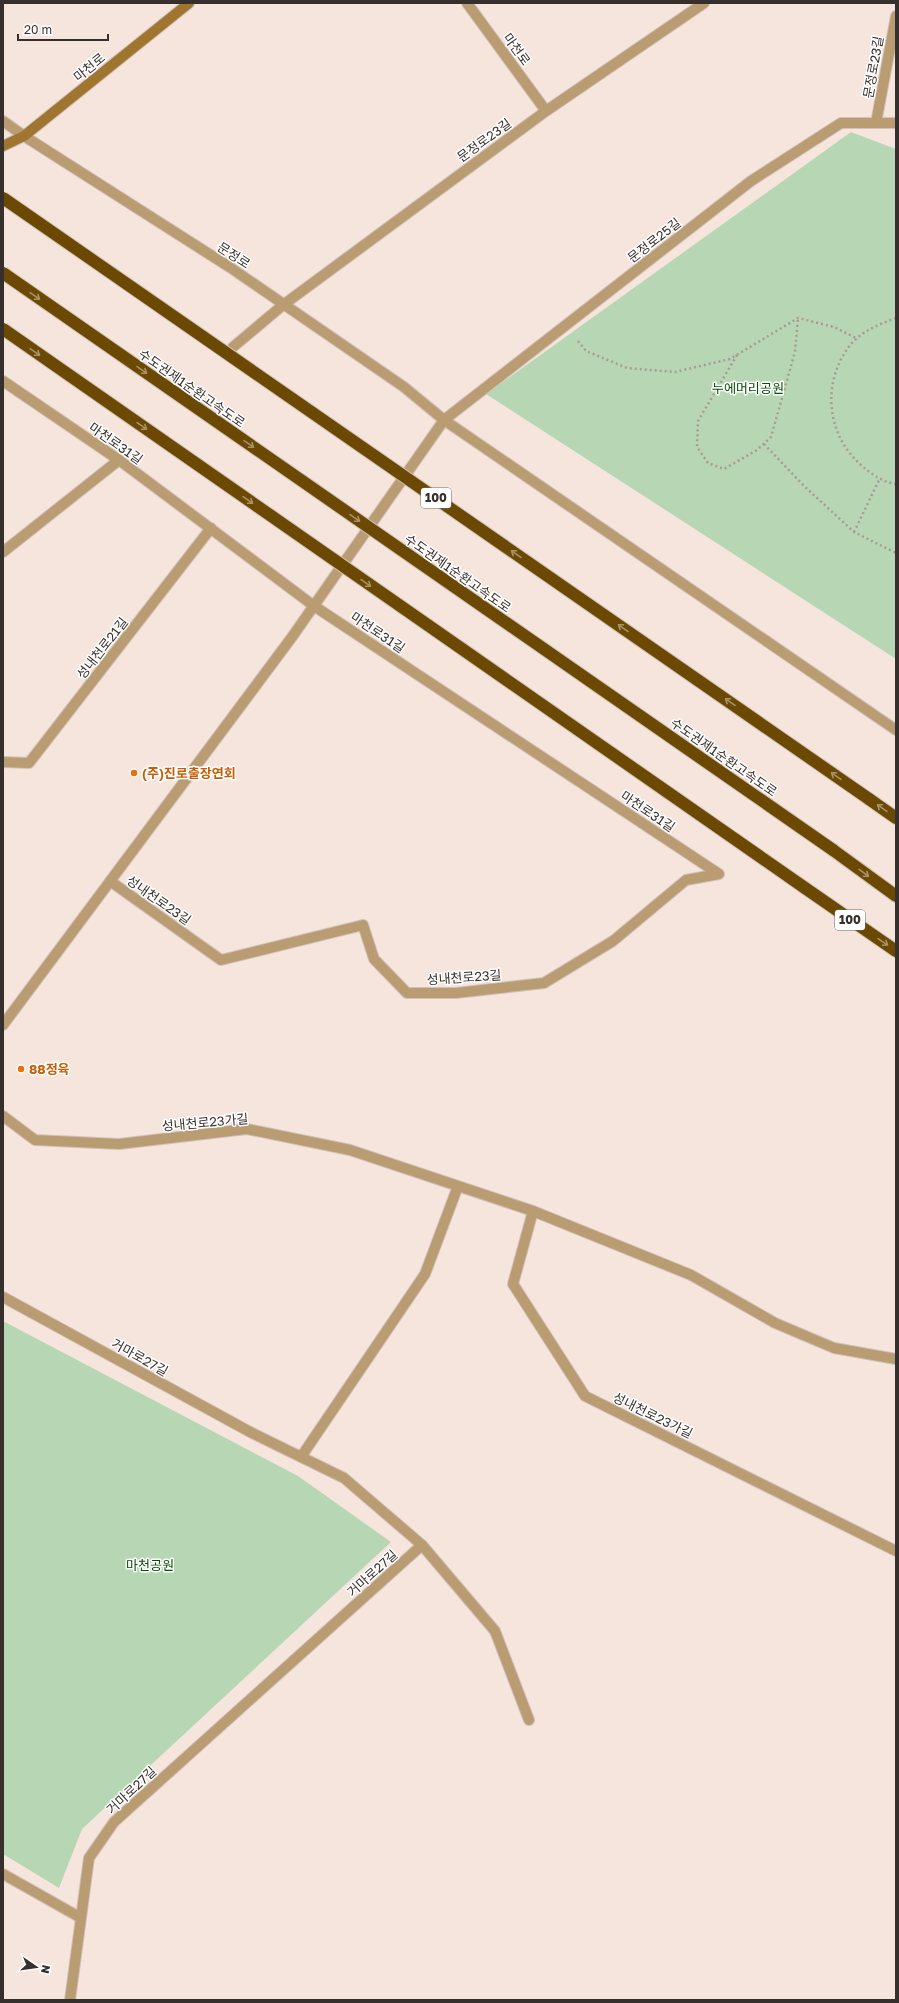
<svg xmlns="http://www.w3.org/2000/svg" width="899" height="2003" font-family="'Golos Text','Noto Sans KR',sans-serif">
<rect width="100%" height="100%" fill="#f6e5dd"/>
<path fill="#b7d7b4" d="M851,132l45,17v510l-410,-265z
M3,1321l295,155 93,66 -309,287 -23,59 -56,-34z"/>
<g fill="none" stroke-linecap="round" stroke-linejoin="round">
<g stroke="#d0c1ba" stroke-width="12">
<path id="lane" d="M422,1545l73,86 34,89"/>
</g>
<g stroke="#d0c1ba" stroke-width="12">
<path id="street" d="M467,3l79,108
M3,121l21,15 207,132 173,119 40,33 452,310
M876,123l20,-107
M233,347l50,-42 263,-194 158,-108
M3,381l116,79 195,146 405,268 -33,6 -73,61 -69,42 -88,10h-49l-33,-34 -11,-34 -142,35 -111,-79
M3,552l116,-92
M3,762l26,1 182,-235
M3,1025l289,-388 152,-217 307,-239 90,-58h55
M3,1116l32,24 84,4 128,-15 103,21 183,61
M3,1297l249,136 92,45 78,67 -308,277 -25,36 -19,142
M896,1359l-62,-11 -59,-25 -84,-48 -158,-64 -20,73 72,112 311,155
M301,1457l124,-183 33,-88
M3,1874l78,44"/>
</g>
<g stroke="#d0c1ba" stroke-width="12">
<path id="secondary" d="M3,146l21,-10 165,-133"/>
</g>
<g stroke="#d0c1ba" stroke-width="14">
<path id="highway" d="M869,799l27,19
M833,850l63,46
M805,888l91,63"/>
</g>
<path stroke="#a89b95" stroke-width="2.5" stroke-dasharray="2 3" stroke-linecap="butt" d="M896,318c-16,6 -32,12 -44,25 -29,34 -27,85 3,116 10,11 26,23 41,25
M578,341l8,10 41,17 48,4 55,-13 68,-41 36,9 24,12
M737,355l-39,66 -1,26 11,16 16,6 33,-19 14,-13 24,-85 3,-34
M764,444l40,42 50,46 42,21
M854,532l26,-54"/>
<use href="#lane" stroke="#b99c72" stroke-width="10"/>
<use href="#street" stroke="#b99c72" stroke-width="10"/>
<use href="#secondary" stroke="#a07530" stroke-width="10"/>
<use href="#highway" stroke="#6c4903" stroke-width="12"/>
<g stroke="#d0c1ba" stroke-width="14" stroke-linecap="butt">
<path id="highway-bridge" d="M3,198l866,601
M3,273l830,577
M3,329l802,559"/>
</g>
<use href="#highway-bridge" stroke="#6c4903" stroke-width="12"/>
</g>
<defs><path id="oneway-shaft" d="M-6 0H5M1.5-3L5.5 0L1.5 3" fill="none" stroke-width="1.6" stroke-linecap="round" stroke-linejoin="round"/></defs>
<g stroke="#a79268">
<use href="#oneway-shaft" transform="translate(35 296) rotate(35)"/>
<use href="#oneway-shaft" transform="translate(35 352) rotate(35)"/>
<use href="#oneway-shaft" transform="translate(142 370) rotate(35)"/>
<use href="#oneway-shaft" transform="translate(142 426) rotate(35)"/>
<use href="#oneway-shaft" transform="translate(249 444) rotate(35)"/>
<use href="#oneway-shaft" transform="translate(248 500) rotate(35)"/>
<use href="#oneway-shaft" transform="translate(355 518) rotate(35)"/>
<use href="#oneway-shaft" transform="translate(516 554) rotate(-145)"/>
<use href="#oneway-shaft" transform="translate(366 583) rotate(35)"/>
<use href="#oneway-shaft" transform="translate(623 628) rotate(-145)"/>
<use href="#oneway-shaft" transform="translate(730 702) rotate(-145)"/>
<use href="#oneway-shaft" transform="translate(836 776) rotate(-145)"/>
<use href="#oneway-shaft" transform="translate(882 808) rotate(-145)"/>
<use href="#oneway-shaft" transform="translate(864 873) rotate(36)"/>
<use href="#oneway-shaft" transform="translate(883 942) rotate(34)"/>
</g>
<g fill="#e8710a" stroke="#fff" stroke-width="1.5">
<circle cx="134" cy="773" r="4"/>
<circle cx="21" cy="1069" r="4"/>
</g>
<g text-anchor="middle" stroke-width="3" stroke-linejoin="round" paint-order="stroke">
<g fill="#fff" stroke="#726d6b" stroke-width="1">
<rect x="421" y="488" width="30" height="20" rx="3"/>
<rect x="835" y="910" width="30" height="20" rx="3"/>
</g>
<g font-size="12" font-weight="bold" fill="#362f2c">
<text x="436" y="502">100</text>
<text x="850" y="924">100</text>
</g>
<g font-size="13" fill="#362f2c" stroke="#fff">
<text transform="translate(517 49) rotate(54)" y="5">마천로</text>
<text transform="translate(89 67) rotate(-39)" y="5">마천로</text>
<text transform="translate(873 67) rotate(-80)" y="5">문정로23길</text>
<text transform="translate(484 140) rotate(-36)" y="5">문정로23길</text>
<text transform="translate(654 240) rotate(-38)" y="5">문정로25길</text>
<text transform="translate(234 255) rotate(33)" y="5">문정로</text>
<text transform="translate(192 388) rotate(35)" y="5">수도권제1순환고속도로</text>
<text transform="translate(116 443) rotate(35)" y="5">마천로31길</text>
<text transform="translate(458 573) rotate(35)" y="5">수도권제1순환고속도로</text>
<text transform="translate(378 632) rotate(34)" y="5">마천로31길</text>
<text transform="translate(102 648) rotate(-52)" y="5">성내천로21길</text>
<text transform="translate(724 757) rotate(35)" y="5">수도권제1순환고속도로</text>
<text transform="translate(648 811) rotate(34)" y="5">마천로31길</text>
<text transform="translate(159 900) rotate(35)" y="5">성내천로23길</text>
<text transform="translate(464 977) rotate(-4)" y="5">성내천로23길</text>
<text transform="translate(205 1122) rotate(-5)" y="5">성내천로23가길</text>
<text transform="translate(140 1357) rotate(29)" y="5">거마로27길</text>
<text transform="translate(653 1415) rotate(26)" y="5">성내천로23가길</text>
<text transform="translate(372 1573) rotate(-42)" y="5">거마로27길</text>
<text transform="translate(131 1790) rotate(-43)" y="5">거마로27길</text>
</g>
<g font-size="13" fill="#084d06" stroke="#fff">
<text x="748" y="393">누에머리공원</text>
<text x="150" y="1570">마천공원</text>
</g>
<g font-size="13" font-weight="bold" fill="#c56008" stroke="#fff" text-anchor="start">
<text x="142" y="778">(주)진로출장연회</text>
<text x="29" y="1074">88정육</text>
</g>
</g>
<rect width="899" height="2003" fill="none" stroke="#362f2c" stroke-width="8"/>
<g transform="translate(36 1967) rotate(103)" stroke="#ffffff" stroke-width="3" paint-order="stroke">
<path d="M0-3L7 15L0 10L-7 15Z" fill="#362f2c"/>
<text y="-6" font-size="11" font-weight="bold" text-anchor="middle" fill="#362f2c">N</text>
</g>
<path d="M18 34v6h90v-6" fill="none" stroke="#362f2c" stroke-width="2"/>
<text x="24" y="34" font-size="12" fill="#362f2c" stroke="#ffffff" stroke-width="3" paint-order="stroke">20 m</text>
</svg>
